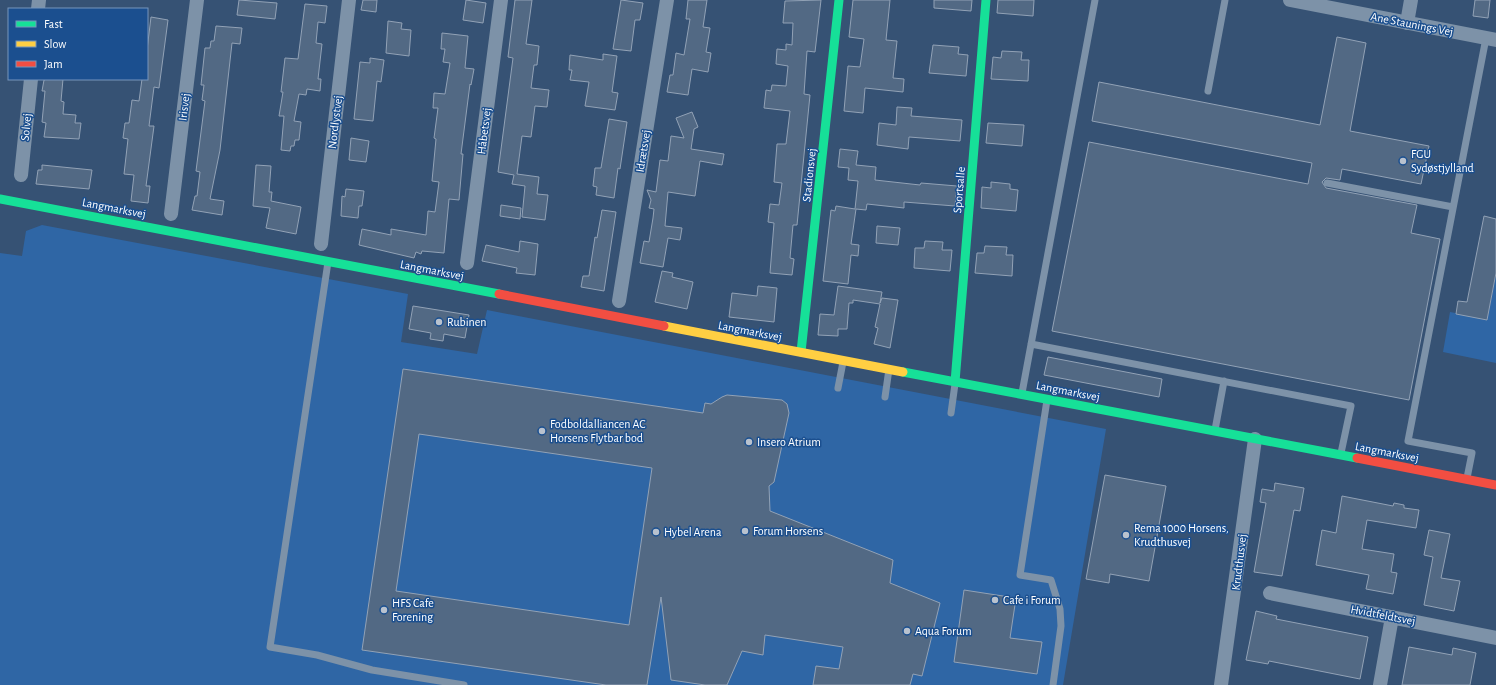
<svg xmlns="http://www.w3.org/2000/svg" width="1496" height="685" font-family="'Alegreya Sans',sans-serif">
<rect width="100%" height="100%" fill="#365274"/>
<path fill="#2f66a5" d="M42,225l366,69 -7,48 76,12 10,-44 619,119 -43,256h-1063v-432l22,3 4,-25z
M1496,275v88l-53,-11 7,-40 37,7z"/>
<path fill="#526984" stroke="#92a2b6" fill-rule="evenodd" d="M239,0l38,3 -2,16 -38,-4z
M363,0h14l-1,12 -15,-2z
M466,0l20,3 -3,20 -20,-3z
M515,0h17l-6,44 13,2 -2,19h-3l-3,23 18,2 -2,17 -12,-1 -4,31 -9,-1 -5,38 22,3 -2,17 11,1 -3,25 -23,-3 3,-31 -13,-2 2,-9 -16,-3 15,-114 -5,-1z
M621,0l22,3 -3,17h-5l-4,31 -18,-2z
M688,0h19l-4,27 7,1 -4,24 5,1 -3,19 -16,-3 -4,26 -21,-3 3,-17h3l3,-22 8,2 6,-36h-4z
M821,0l-6,52 -8,-1 -3,43 6,1 -13,130h-4l-3,33 4,1 -2,16 -22,-2 4,-50 -6,-1 2,-18 9,1 3,-22 -8,-1 3,-38h9l4,-33 -26,-3 2,-18 5,1 1,-6 14,1 2,-20 -12,-2 1,-15 9,1v-6l6,1 1,-22h-10l2,-22z
M853,0h37l-4,40 11,1 -4,37 11,1 -1,13 -38,-4 -2,25 -19,-2 4,-45 12,1 4,-28 -15,-2z
M934,0h38l-1,11 -37,-3z
M998,0h36l-1,16 -36,-3z
M1475,0h15l-2,18 -15,-2z
M305,4l22,2 -2,17 -7,-1 -2,21 6,1 -4,35h3l-1,12 -13,-2 -1,6 -7,-1 -5,27 7,1 -2,18h-4l-1,6h-3l-1,5 -9,-1 3,-34h-5l4,-24h-2l4,-34 13,1z
M151,17l17,3 -9,68 -5,-1 -5,39h5l-8,60h4l-2,17 -17,-2 3,-26 -10,-1 4,-35 -5,-1 2,-15h4l3,-23 7,1 3,-22h5v-29z
M388,21l14,2 -1,6 10,1 -2,26 -23,-3z
M216,26l26,2 -2,16 -8,-1 -12,107 -10,49 14,2 -2,14 -30,-5 3,-14h2l3,-24 -4,-1 9,-70 -3,-1 2,-15h-3l4,-37h5l1,-7h3z
M442,33l26,3 -3,32 9,1 -3,16 -1,-1 -9,70h2l-4,46 -10,-1 -5,54 -22,-2 -1,3 -5,-2 -2,6 -55,-13 3,-16 29,6v-6l35,6 2,-24 7,1 4,-30 -7,-1 4,-42 -2,-1 4,-30h-5l1,-15 11,1 5,-31 -7,-1 2,-13h-4z
M1337,37l29,6 -16,88 79,15 -8,38 -79,-15 -2,11 -14,-2 -4,4 4,6 91,17 -6,28 29,6 -31,161 -357,-69 37,-189 219,42 4,-21 -220,-42 7,-39 221,43z
M933,45l26,2 -1,7 10,1 -2,21 -37,-3z
M1002,51l20,1 -1,8h8l-1,21 -37,-2 2,-22 8,1z
M603,54l14,2 -5,36 6,1 -3,17 -30,-4 4,-24 -19,-2 2,-10h-3l1,-15 33,5z
M370,58l14,2 -3,22 -4,-1 -4,40 -19,-2 6,-57 10,1z
M47,79h16l-2,22 3,1 -1,12 13,1 -1,8h6l-2,16 -35,-2 2,-14 -4,-1 3,-31h-3l2,-11z
M897,107l15,1 -1,8 51,4 -2,21 -51,-4 -1,12 -31,-4 2,-22 17,2z
M692,112l6,15 -4,2 -3,20 33,5 -2,11 -22,-4 -5,35 -27,-4 -3,34 17,2 -2,12 -12,-2 -5,29 -23,-4 4,-22 5,1 4,-24 1,-9 -5,-1 2,-8 -4,-10 9,2 4,-32 8,1 3,-25 13,2 -8,-20z
M609,119l18,3 -7,47 -2,-1 -4,30 -18,-3 1,-8 -4,-1 2,-18h6z
M988,123l36,2 -2,21 -36,-3z
M351,138l18,3 -3,21 -17,-2z
M840,149l18,2 -2,14 20,2 -1,13 45,5 1,-2 36,3 -2,20 -51,-4v6l-37,-4 -1,6 -10,-1 -5,35 8,1 -1,11 -7,-1 -3,29 -25,-3 8,-71 4,1 1,-5 19,3 3,-28 -10,-1 1,-12 -11,-1z
M42,165l50,5 -3,19 -53,-5 2,-14h4z
M256,165l15,1 -2,26h3l-1,9 30,6 -5,27 -30,-6 4,-20 -17,-2z
M991,182l19,2v5l8,1 -2,21 -35,-3 1,-21 9,1z
M346,189l18,2 -2,15h-3l-1,12 -17,-2 1,-20 3,1z
M501,205l20,3 -1,11 -20,-3z
M602,210l14,2 -12,79 -23,-4 2,-11h6l6,-39 2,1z
M1484,216l12,3v54l-9,47 -31,-6 2,-13 9,1z
M877,226l23,2 -2,17 -22,-2z
M520,241l18,3 -3,31 -19,-2 1,-5 -35,-7 4,-16 33,7z
M925,241l18,1 -1,8h10l-2,21 -36,-3 1,-20h9z
M985,246l22,1 -1,8h7l-1,21 -37,-3 2,-20h7z
M662,271l11,2 -1,4 21,5 -6,27 -32,-7z
M758,286l19,2 -3,34 -45,-5 3,-24 25,3z
M838,286l44,6 -2,11 2,-5 16,2 -8,48 -16,-4 4,-16 -3,-1 5,-23 -27,-4v3h-4l-2,26h-9v7l-20,-1 2,-21 14,1z
M413,306l56,9 -4,23 -21,-4 -1,7 -13,-2 1,-6 -22,-4z
M1048,357l114,22 -3,18 -115,-22z
M403,369l300,44 2,-10 6,1 11,-7 5,-2 55,5 5,4 2,9 -15,69 -5,4 1,25 123,49 -3,23 50,20 -18,73 -9,-2 -3,11h-97l3,-19 23,3 4,-22 -78,-12 -2,20 -21,-4 -15,34h-22l-34,-5 -10,-83 -14,88h-41l-244,-35zM419,434l233,34 -23,157 -233,-34z
M1105,475l61,11 -17,95 -39,-7 -1,9 -23,-4z
M1275,483l29,5 -4,23 -6,-1 -12,66 -28,-4 12,-69 -6,-1 2,-13 12,2z
M1342,496l51,10 1,-3 10,2v3l15,2 -3,18 -49,-8 -5,29 32,5 -3,18 6,1 -4,21 -27,-5 3,-14 -53,-10 6,-35 14,3z
M1429,530l21,4 -9,44 19,3 -6,30 -30,-6 9,-48 -9,-2z
M964,590l52,8 -6,40 32,4 -5,32 -83,-12z
M1256,611l21,5 -1,3 92,18 -8,42 -91,-18 -1,3 -22,-4z
M1409,647l43,8 1,-7 23,5 -6,32h-68z"/>
<g fill="none" stroke-linecap="round" stroke-linejoin="round">
<path stroke="#7d92a8" stroke-width="7" d="M1208,91l17,-91
M1327,183l126,24
M328,262l-58,385 47,8 55,15 92,15
M1031,344l320,62 -10,47
M838,388l5,-26
M1022,393l73,-393
M885,397l4,-28
M1047,400l-27,175 31,5 9,29 1,17 -8,59
M951,413l4,-29
M1215,430l9,-49
M1467,478l5,-25 -64,-12 78,-403"/>
<path stroke="#7d92a8" stroke-width="14" d="M1290,0l206,40
M38,9l1,-9
M1407,23l4,-23
M21,175l10,-96
M171,214l26,-214
M321,244l28,-244
M467,263l34,-263
M619,301l48,-301
M1270,593l226,45
M1221,685l34,-246
M1380,685l12,-68"/>
<path stroke="#16e098" stroke-width="9" d="M0,199l499,95
M801,352l38,-352
M903,372l454,86
M955,382l31,-382"/>
<path stroke="#ffcf43" stroke-width="9" d="M664,326l239,46"/>
<path stroke="#f24e42" stroke-width="9" d="M499,294l165,32
M1357,458l139,27"/>
</g>
<g fill="#b9c2ce" stroke="#1b4f8f" stroke-width="1.5">
<circle cx="1403" cy="161" r="4"/>
<circle cx="439" cy="322" r="4"/>
<circle cx="542" cy="431" r="4"/>
<circle cx="749" cy="442" r="4"/>
<circle cx="745" cy="531" r="4"/>
<circle cx="656" cy="532" r="4"/>
<circle cx="1126" cy="535" r="4"/>
<circle cx="995" cy="600" r="4"/>
<circle cx="384" cy="610" r="4"/>
<circle cx="907" cy="631" r="4"/>
</g>
<g text-anchor="middle" stroke-width="3" stroke-linejoin="round" paint-order="stroke">
<g font-size="12" fill="#fff" stroke="#1b4f8f">
<text transform="translate(1412 24) rotate(11)" y="4">Ane Staunings Vej</text>
<text transform="translate(184 107) rotate(-83)" y="4">Irisvej</text>
<text transform="translate(335 122) rotate(-83)" y="4">Nordlystvej</text>
<text transform="translate(26 127) rotate(-84)" y="4">Solvej</text>
<text transform="translate(484 131) rotate(-83)" y="4">Håbetsvej</text>
<text transform="translate(643 151) rotate(-81)" y="4">Idrætsvej</text>
<text transform="translate(809 175) rotate(-84)" y="4">Stadionsvej</text>
<text transform="translate(959 190) rotate(-85)" y="4">Sportsalle</text>
<text transform="translate(114 208) rotate(11)" y="4">Langmarksvej</text>
<text transform="translate(432 270) rotate(11)" y="4">Langmarksvej</text>
<text transform="translate(750 331) rotate(11)" y="4">Langmarksvej</text>
<text transform="translate(1068 391) rotate(11)" y="4">Langmarksvej</text>
<text transform="translate(1387 452) rotate(11)" y="4">Langmarksvej</text>
<text transform="translate(1239 562) rotate(-83)" y="4">Krudthusvej</text>
<text transform="translate(1383 615) rotate(11)" y="4">Hvidtfeldtsvej</text>
</g>
<g font-size="12" fill="#fff" stroke="#1b4f8f" text-anchor="start">
<text x="1411" y="158">FGU<tspan x="1411" dy="14">Sydøstjylland</tspan></text>
<text x="447" y="326">Rubinen</text>
<text x="550" y="428">Fodboldalliancen AC<tspan x="550" dy="14">Horsens Flytbar bod</tspan></text>
<text x="757" y="446">Insero Atrium</text>
<text x="1134" y="532">Rema 1000 Horsens,<tspan x="1134" dy="14">Krudthusvej</tspan></text>
<text x="753" y="535">Forum Horsens</text>
<text x="664" y="536">Hybel Arena</text>
<text x="1003" y="604">Cafe i Forum</text>
<text x="392" y="607">HFS Cafe<tspan x="392" dy="14">Forening</tspan></text>
<text x="915" y="635">Aqua Forum</text>
</g>
</g>
<rect x="8" y="8" width="140" height="72" fill="#1b4f8f" stroke="#7695bc"/>
<rect x="16" y="21" width="20" height="6" fill="#16e098" stroke="#7695bc"/>
<text x="44" y="28" font-size="12" fill="#ffffff">Fast</text>
<rect x="16" y="41" width="20" height="6" fill="#ffcf43" stroke="#7695bc"/>
<text x="44" y="48" font-size="12" fill="#ffffff">Slow</text>
<rect x="16" y="61" width="20" height="6" fill="#f24e42" stroke="#7695bc"/>
<text x="44" y="68" font-size="12" fill="#ffffff">Jam</text>
</svg>
